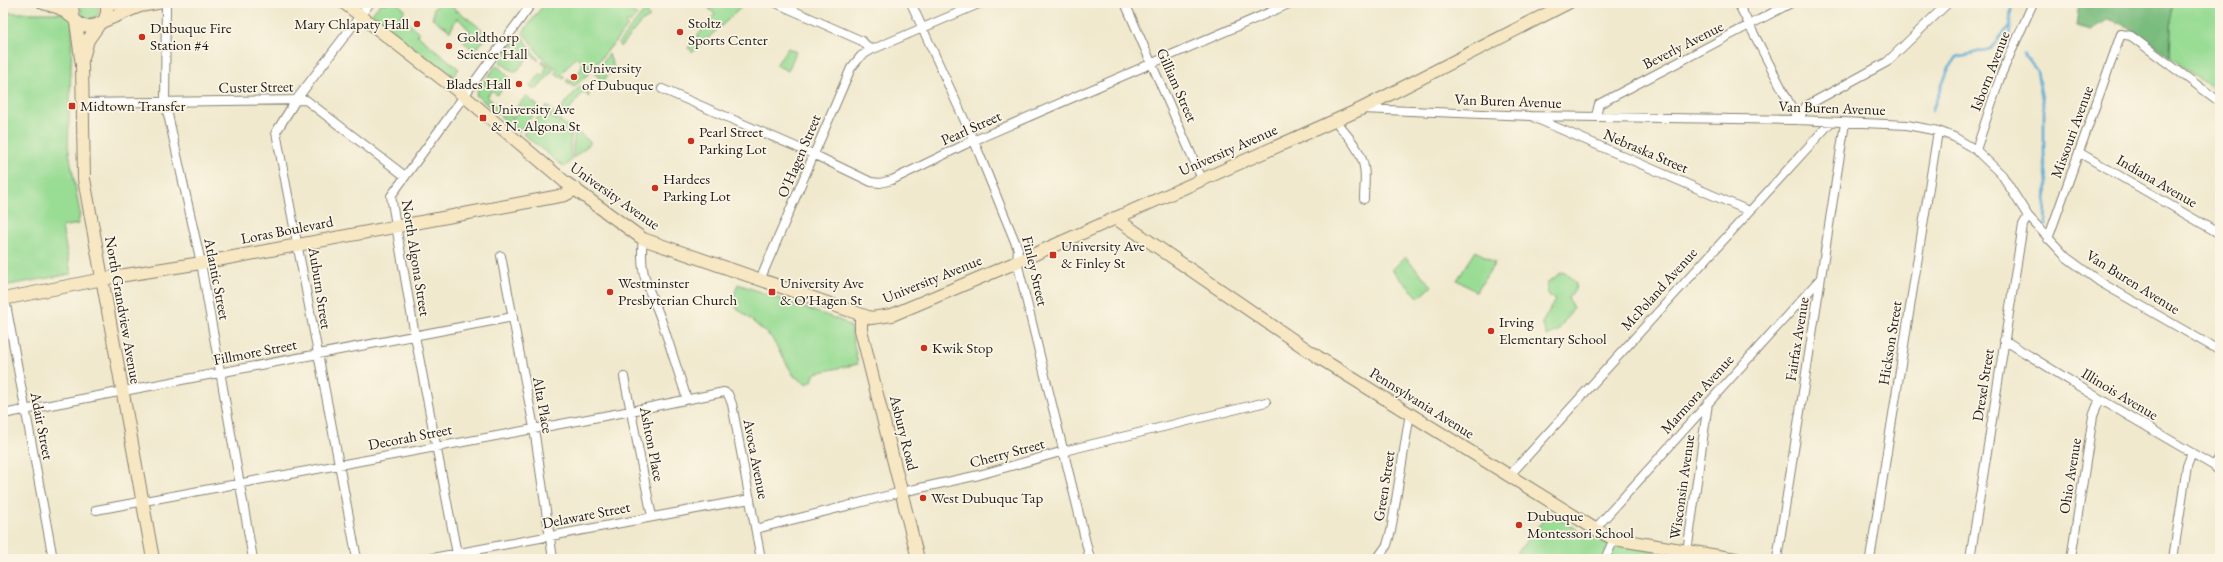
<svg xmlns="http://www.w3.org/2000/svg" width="2223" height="562" font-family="'EB Garamond',serif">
<rect width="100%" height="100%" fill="#fcf5e5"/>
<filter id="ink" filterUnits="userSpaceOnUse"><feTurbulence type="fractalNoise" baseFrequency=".025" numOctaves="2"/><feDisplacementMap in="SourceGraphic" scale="8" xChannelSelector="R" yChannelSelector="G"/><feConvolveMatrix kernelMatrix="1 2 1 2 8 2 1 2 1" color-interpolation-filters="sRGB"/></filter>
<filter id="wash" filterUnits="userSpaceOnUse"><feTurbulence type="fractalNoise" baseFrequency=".012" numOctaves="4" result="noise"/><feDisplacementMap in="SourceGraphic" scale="16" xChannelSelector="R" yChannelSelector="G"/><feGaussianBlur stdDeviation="0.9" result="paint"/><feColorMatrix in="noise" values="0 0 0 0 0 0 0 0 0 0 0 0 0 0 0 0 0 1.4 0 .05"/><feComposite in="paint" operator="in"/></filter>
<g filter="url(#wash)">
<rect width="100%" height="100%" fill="#f0e9ce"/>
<path fill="#99dc94" stroke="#5a7c58" d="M81 10a9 9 0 1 1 18 0a9 9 0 1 1-18 0Z
M381,3h16l8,7 -5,7 19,15 -2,3 42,34 -7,9 -81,-63z
M440,3h8l8,7 -1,2 3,-1 30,23 -5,4 2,2 -11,10 -11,-8 2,-2 -2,-1 7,-8 -11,-12 -2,-1 -7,13 -4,-3v-2l-1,1 -13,-9 2,-5 -1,-4z
M545,3h76l16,12 -7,8 -3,-2 -1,3 2,2 -35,42 -4,-1v6l-15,14 -8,-6 2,-2 3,3 11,-14 -1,-2 2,-3 -7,-6 -15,17 4,3 -2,2 -8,-6 3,-3 -18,-15 -17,-23z
M651,3h3l-7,11 3,3 -9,5 -21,25 -1,-5z
M714,3h32l-53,49 -5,-4 27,-34 -6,-5z
M2172,3h48v91l-50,-37z
M3,13h70l-5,133 12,67 -2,11 -16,3 9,47 -68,12z
M521,34l18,27 -8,-7 -16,19 -15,-11z
M788,48l8,4 -8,19 -12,-6z
M609,54l5,14 -11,13 -9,-8z
M543,60l11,9 -17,20h-3l-4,-3 11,-12 2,1 3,-4 -2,-1 3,-3 -5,-4z
M497,65l14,14 -14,16 -5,-5 -5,7 26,21 5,-6 -3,-3 11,-13 12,10 -2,5 -17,21 -43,-37 2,-6z
M580,86l8,3 1,8 -6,-5 -19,24 -3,-3v-5z
M546,107h3l12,13 -3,3 3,-2 11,10 -2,13 1,17 -7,6 -41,-33 21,-23 13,10 -13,-12z
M576,130l15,13 -18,15v-14z
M1476,251l19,12 -19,29 -19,-12z
M1405,257l27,29 -13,12 -27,-28z
M1562,272l7,3 7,9 -1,6 -7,8 5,10 -15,23 -11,5 -5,-13 13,-23c-7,-4 -9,-8 -8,-17z
M738,284l104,37 8,5 8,38 -43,9 -3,8 -5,3 -13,-8 -23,-39 -40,-34z
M1549,513l38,22 99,24h-174z"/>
<path fill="#7abc7e" stroke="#4b6c4d" d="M2079,3h93l-2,54 -42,-30 -19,-8 -19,11 -14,-4z"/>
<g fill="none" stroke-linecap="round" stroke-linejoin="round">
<path stroke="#5ba9d4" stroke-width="2.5" d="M2011,43l-1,-25 2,-15
M2023,53l14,18 7,39v44l3,27 -2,45
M1932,111l16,-41 9,-13 33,-8 20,-23"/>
</g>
</g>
<g filter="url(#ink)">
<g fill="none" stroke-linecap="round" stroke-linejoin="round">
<g stroke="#868275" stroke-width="10">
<path id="street" d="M166,3l-1,98 36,162 52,296
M776,3l86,38 9,9 110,-47
M911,3l63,138 44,108 -1,13 73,297
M1125,3l77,176
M1738,3l60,117
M662,89l153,66 56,27 9,1 12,-3 74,-36 325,-141
M82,103l224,-3 99,76
M1362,109l169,7 267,4 109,5 31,6 16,6 22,13 26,25 26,41 38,41 34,25 120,69
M1596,116l3,-12 192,-101
M1535,118l214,93
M1798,120l8,-14 81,-44 61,-59
M1335,121c11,13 26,28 29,46 2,9 0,22 0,32
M1976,150l25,-75 32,-72
M2080,153l140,81
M643,239c-5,40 8,50 20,86 8,24 16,49 24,74
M2048,239l73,-205 10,2 89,66
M501,256l33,172 19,131
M760,280l91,-212 10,-12 10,-6
M5,299l48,260
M2004,340l96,59 114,67 6,6
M624,377l28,140
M3,414l510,-97
M2214,466l6,-10
M1509,476l322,-354
M96,510l535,-99 93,-19 4,2 4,10 29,155
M756,529l146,-37 77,-17 85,-24 202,-49
M1595,529l225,-250
M1687,552l21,-149
M357,559l-81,-427 20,-32 74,-97
M427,559l323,-60
M458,559l-43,-223 -24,-140 141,-193
M1377,559l10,-14 4,-14 19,-118
M1605,559l9,-20
M1777,559l68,-436
M1870,559l68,-428
M1970,559l53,-334 5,-9
M2071,559l22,-143 7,-17
M2173,559l14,-93 5,-13"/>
</g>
<g stroke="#868275" stroke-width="14">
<path id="secondary" d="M43,3l17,5 13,10
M72,3l1,15c8,10 20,10 31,3l3,-8v-10
M115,3l24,3
M344,3l119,92 102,87 78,57 228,79 21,-3 125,-53 344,-153 207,-106
M104,21l36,-15 17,-3
M76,22l6,43 2,114 69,380
M83,58l5,-18 12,-17
M1115,218l203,139 277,172 19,10 122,20
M3,299l110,-22 88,-14 364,-68 11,-6
M861,315v15l57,229"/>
</g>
<use href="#street" stroke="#fff" stroke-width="8"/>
<use href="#secondary" stroke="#f7e8c3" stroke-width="12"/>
</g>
</g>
<g fill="#c8321e" stroke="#fcf5e5" stroke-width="1.5">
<circle cx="417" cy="24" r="4"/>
<circle cx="680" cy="32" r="4"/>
<circle cx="142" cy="37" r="4"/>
<circle cx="449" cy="46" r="4"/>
<circle cx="574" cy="77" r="4"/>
<circle cx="519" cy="84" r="4"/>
<rect x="68" y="102" width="8" height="8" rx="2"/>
<rect x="479" y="114" width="8" height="8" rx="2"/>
<circle cx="691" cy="141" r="4"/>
<circle cx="655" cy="188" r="4"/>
<rect x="1049" y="251" width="8" height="8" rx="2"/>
<circle cx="610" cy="292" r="4"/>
<rect x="768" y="288" width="8" height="8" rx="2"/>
<circle cx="1491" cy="331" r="4"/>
<circle cx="924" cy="348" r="4"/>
<circle cx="923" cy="498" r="4"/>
<circle cx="1519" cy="525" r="4"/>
</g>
<g text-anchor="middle" stroke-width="3.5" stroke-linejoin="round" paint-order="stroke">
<g font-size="15" fill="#1c1c1c" stroke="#fcf5e5" text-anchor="start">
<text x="688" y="28">Stoltz<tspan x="688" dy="17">Sports Center</tspan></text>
<text x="409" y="29" text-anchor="end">Mary Chlapaty Hall</text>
<text x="150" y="33">Dubuque Fire<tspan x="150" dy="17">Station #4</tspan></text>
<text x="457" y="42">Goldthorp<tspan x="457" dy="17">Science Hall</tspan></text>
<text x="582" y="73">University<tspan x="582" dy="17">of Dubuque</tspan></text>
<text x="511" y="89" text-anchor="end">Blades Hall</text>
<text x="80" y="111">Midtown Transfer</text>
<text x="491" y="114">University Ave<tspan x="491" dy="17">&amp; N. Algona St</tspan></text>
<text x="699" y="137">Pearl Street<tspan x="699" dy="17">Parking Lot</tspan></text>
<text x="663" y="184">Hardees<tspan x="663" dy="17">Parking Lot</tspan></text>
<text x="1061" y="251">University Ave<tspan x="1061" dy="17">&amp; Finley St</tspan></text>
<text x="618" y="288">Westminster<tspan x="618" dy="17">Presbyterian Church</tspan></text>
<text x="780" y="288">University Ave<tspan x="780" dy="17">&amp; O'Hagen St</tspan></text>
<text x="1499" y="327">Irving<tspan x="1499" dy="17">Elementary School</tspan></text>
<text x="932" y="353">Kwik Stop</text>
<text x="931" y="503">West Dubuque Tap</text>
<text x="1527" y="521">Dubuque<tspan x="1527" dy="17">Montessori School</tspan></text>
</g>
<g font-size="15" fill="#1c1c1c" stroke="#fcf5e5">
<text transform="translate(1683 45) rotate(-27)" y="5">Beverly Avenue</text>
<text transform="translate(1990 71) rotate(-69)" y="5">Isborn Avenue</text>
<text transform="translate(1177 85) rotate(66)" y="5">Gilliam Street</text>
<text transform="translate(256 87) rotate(-1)" y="5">Custer Street</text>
<text transform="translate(1508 101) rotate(2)" y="5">Van Buren Avenue</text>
<text transform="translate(1832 108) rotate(2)" y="5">Van Buren Avenue</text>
<text transform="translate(971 128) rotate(-24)" y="5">Pearl Street</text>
<text transform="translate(2072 132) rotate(-70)" y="5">Missouri Avenue</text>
<text transform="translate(1228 150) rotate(-24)" y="5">University Avenue</text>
<text transform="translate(1646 151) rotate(23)" y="5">Nebraska Street</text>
<text transform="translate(799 156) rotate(-67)" y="5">O'Hagen Street</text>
<text transform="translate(2157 181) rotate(30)" y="5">Indiana Avenue</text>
<text transform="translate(615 196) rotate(35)" y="5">University Avenue</text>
<text transform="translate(287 230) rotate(-11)" y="5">Loras Boulevard</text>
<text transform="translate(416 258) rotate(81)" y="5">North Algona Street</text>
<text transform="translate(1035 271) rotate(77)" y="5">Finley Street</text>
<text transform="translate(217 279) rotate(79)" y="5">Atlantic Street</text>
<text transform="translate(932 279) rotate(-22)" y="5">University Avenue</text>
<text transform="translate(2133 282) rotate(32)" y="5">Van Buren Avenue</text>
<text transform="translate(320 288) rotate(81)" y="5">Auburn Street</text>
<text transform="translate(1659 289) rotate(-48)" y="5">McPoland Avenue</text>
<text transform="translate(123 310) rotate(80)" y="5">North Grandview Avenue</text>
<text transform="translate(1797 339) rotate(-81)" y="5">Fairfax Avenue</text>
<text transform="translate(1890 343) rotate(-81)" y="5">Hickson Street</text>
<text transform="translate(255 352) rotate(-11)" y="5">Fillmore Street</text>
<text transform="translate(1983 385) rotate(-81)" y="5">Drexel Street</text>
<text transform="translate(1697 394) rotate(-48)" y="5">Marmora Avenue</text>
<text transform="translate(2120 394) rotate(31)" y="5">Illinois Avenue</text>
<text transform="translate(1422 403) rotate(32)" y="5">Pennsylvania Avenue</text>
<text transform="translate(543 405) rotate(80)" y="5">Alta Place</text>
<text transform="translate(42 426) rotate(79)" y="5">Adair Street</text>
<text transform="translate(904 433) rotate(76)" y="5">Asbury Road</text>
<text transform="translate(410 437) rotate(-11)" y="5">Decorah Street</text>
<text transform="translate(652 444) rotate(79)" y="5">Ashton Place</text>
<text transform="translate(1007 453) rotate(-15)" y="5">Cherry Street</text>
<text transform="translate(756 459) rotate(79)" y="5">Avoca Avenue</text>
<text transform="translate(2070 476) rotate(-81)" y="5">Ohio Avenue</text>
<text transform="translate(1384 486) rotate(-81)" y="5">Green Street</text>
<text transform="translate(1682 487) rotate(-82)" y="5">Wisconsin Avenue</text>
<text transform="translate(586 515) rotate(-11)" y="5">Delaware Street</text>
</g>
</g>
<rect width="2223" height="562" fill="none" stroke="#fcf5e5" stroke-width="16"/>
</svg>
